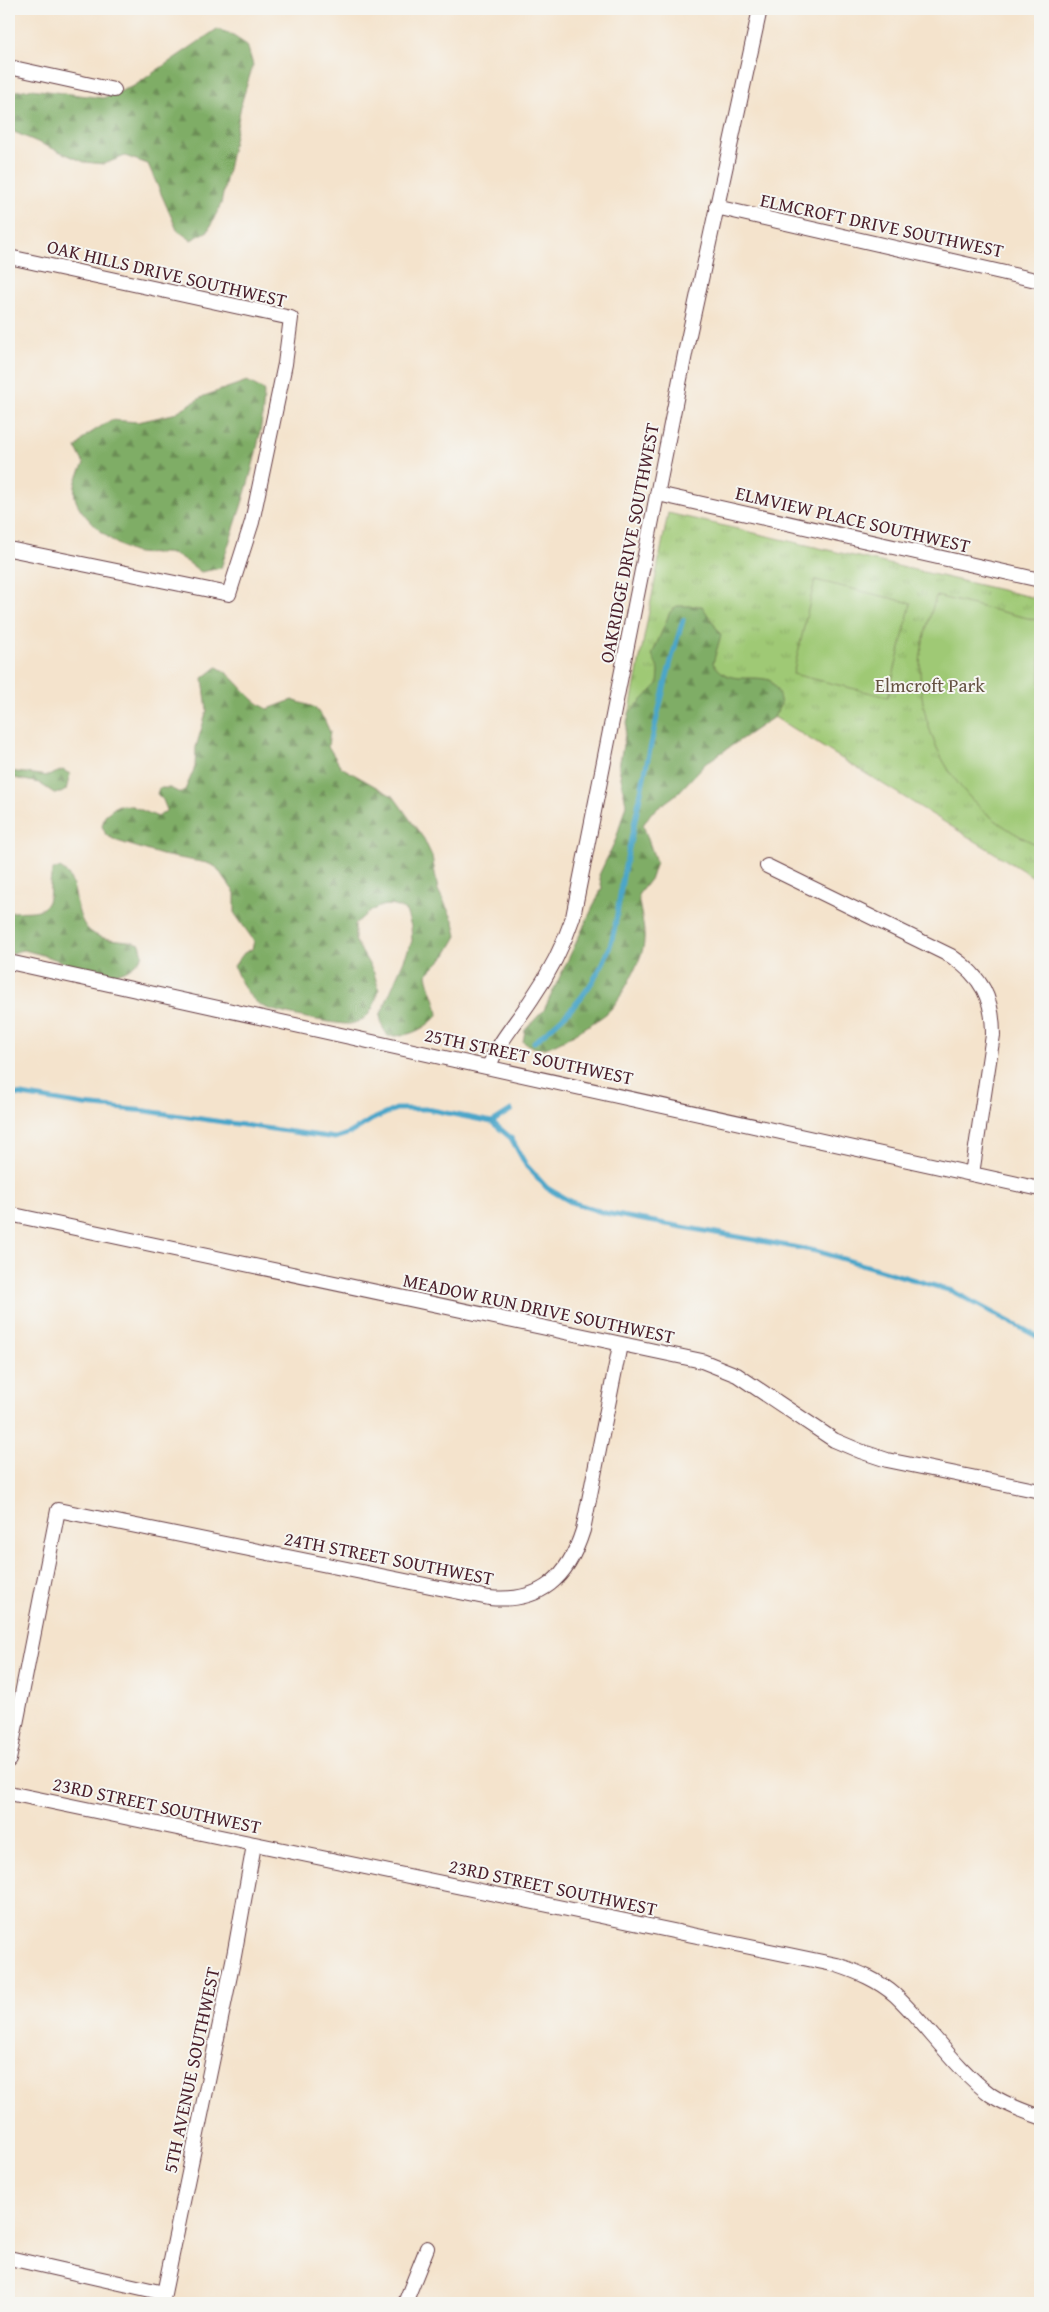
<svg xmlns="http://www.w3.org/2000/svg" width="1049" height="2312" font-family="'Gentium Book Plus',serif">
<defs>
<pattern id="grass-tufts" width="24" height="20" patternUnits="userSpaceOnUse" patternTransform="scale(1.25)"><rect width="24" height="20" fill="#9fc975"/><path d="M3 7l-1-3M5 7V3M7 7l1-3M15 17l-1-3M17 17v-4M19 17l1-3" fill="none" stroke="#8aac65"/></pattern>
<pattern id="forest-firs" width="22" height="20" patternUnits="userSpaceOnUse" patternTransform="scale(1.25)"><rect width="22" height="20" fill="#7fad66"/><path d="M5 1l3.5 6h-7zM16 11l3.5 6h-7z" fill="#6a8c54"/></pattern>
</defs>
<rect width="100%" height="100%" fill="#f6f6f2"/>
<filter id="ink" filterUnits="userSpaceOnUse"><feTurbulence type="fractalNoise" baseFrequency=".02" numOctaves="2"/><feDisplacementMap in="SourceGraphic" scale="10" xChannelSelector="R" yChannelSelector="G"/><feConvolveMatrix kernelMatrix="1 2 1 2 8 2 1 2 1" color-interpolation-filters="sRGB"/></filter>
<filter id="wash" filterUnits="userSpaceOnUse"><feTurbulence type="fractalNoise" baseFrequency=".0096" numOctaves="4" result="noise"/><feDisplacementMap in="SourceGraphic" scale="20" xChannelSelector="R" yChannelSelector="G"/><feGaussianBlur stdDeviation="1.12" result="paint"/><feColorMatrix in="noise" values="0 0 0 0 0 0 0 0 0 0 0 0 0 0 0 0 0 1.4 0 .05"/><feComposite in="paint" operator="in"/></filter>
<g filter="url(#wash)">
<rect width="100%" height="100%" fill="#f4e3cc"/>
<path fill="url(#grass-tufts)" stroke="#747450" d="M668,513l372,86v282l-287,-177 -134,63z"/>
<path fill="url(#forest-firs)" stroke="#646648" d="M217,29l15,6 15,10 6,20 -11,36 -21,103 -13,27 -17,9 -14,-10 -29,-66 -23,-8 -21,8 -20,-2 -70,-30 -5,-9v-31l22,-3 72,9 31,-12z
M247,381l17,9c-1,61 -25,121 -43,178l-20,4c-11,-8 -23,-19 -37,-19 -11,0 -20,2 -31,-1 -17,-5 -55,-37 -58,-55 -2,-13 3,-22 9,-33l-8,-16 10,-12 25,-16 27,2 35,-8 31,-18z
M677,606h25l19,29 -8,28c17,23 32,11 57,17l8,12 3,12 -7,13 -68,46 -28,30 -27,20 -8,12 13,37 -5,16 -13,17c2,18 10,39 4,57 -4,13 -23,51 -34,60 -8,8 -53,34 -63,36 -8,2 -15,-2 -22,-6l2,-12 19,-20 58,-122 -3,-13 17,-36 10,-35 -7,-37 10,-54 29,-29 1,-13 -7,-16 18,-43z
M217,667c21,10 30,33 51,42l24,-9 22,7 10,12 6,13 -2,14 13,21 53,30 30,42 8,17 6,34 16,32 3,14 -11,19 -19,19c2,15 10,26 11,41 -14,15 -30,22 -50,21l-5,-8 -3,-12 32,-75 -1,-15 -5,-15c-21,-13 -34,-2 -51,13v16l19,33 5,17c-3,8 -6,21 -13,27 -3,3 -13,7 -17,7 -11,1 -78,-12 -87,-18 -14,-8 -23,-26 -28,-40l10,-13 8,-4 2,-8 -19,-27v-21l-19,-26 -9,-4 -45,-8 -45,-14 -11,-6 -4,-9 3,-11 13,-10 14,1 26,11 9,-7 -4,-10 -6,-6 2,-6h11l10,5 5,-3 10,-23 1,-20 11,-37 -4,-32z
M63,770l7,4 -4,16 -5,3h-7l-15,-10 -30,-6v-6l39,5z
M60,868c23,12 9,51 34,66 13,8 31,4 46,10l3,11c-27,39 -70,8 -104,-1 -5,-1 -11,-3 -15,-4 -6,0 -10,4 -15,3v-40c9,-3 23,0 32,-4 14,-7 5,-28 13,-40z"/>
<path fill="#9fc975" stroke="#747450" d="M815,580l96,23 -23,94 -95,-23z
M936,596l104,25v225c-74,-32 -120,-97 -120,-179 0,-23 10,-49 16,-71z"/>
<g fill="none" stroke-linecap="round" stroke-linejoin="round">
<path stroke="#4ba6c9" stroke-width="5" d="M534,1042c32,-26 50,-42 69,-79 14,-27 15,-63 21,-92 19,-84 33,-168 59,-251
M9,1093l75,12 62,6 189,27 15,-5 21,-13 25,-11h31l65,13 19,16 15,27 21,23 24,14 34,11 211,38 136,40 88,47
M492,1122l19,-12"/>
</g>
</g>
<g filter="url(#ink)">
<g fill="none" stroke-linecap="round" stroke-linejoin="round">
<g stroke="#643c43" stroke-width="16">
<path id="street" d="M9,67l105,23
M716,207l324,74
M9,257l282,61 -6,46 -33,158 -23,72 -220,-45
M658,494l382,86
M767,866l184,90c31,21 42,42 42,79l-21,139
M9,962l1031,227
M489,1066c10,-25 27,-43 42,-66 18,-26 32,-53 42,-83l114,-573 73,-335
M9,1214l693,147 35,14 97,65 26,11 27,9 153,31
M9,1760l49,-250 431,88c52,5 79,-20 94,-68l37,-185
M9,1793l828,172c21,7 41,15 58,30 33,31 59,72 96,100 15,10 33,16 49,22
M9,2258l155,35
M162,2303l72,-347 20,-111
M405,2303l22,-55"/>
</g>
<use href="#street" stroke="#fff" stroke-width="14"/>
</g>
</g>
<g text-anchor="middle" stroke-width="4" stroke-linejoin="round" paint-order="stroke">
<g font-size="19" fill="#4a1f2b" stroke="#f6f6f2">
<text transform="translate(882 225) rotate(12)" y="7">ELMCROFT DRIVE SOUTHWEST</text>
<text transform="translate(167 273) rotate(13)" y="7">OAK HILLS DRIVE SOUTHWEST</text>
<text transform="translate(853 519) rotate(13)" y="7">ELMVIEW PLACE SOUTHWEST</text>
<text transform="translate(629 543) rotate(-79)" y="7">OAKRIDGE DRIVE SOUTHWEST</text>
<text transform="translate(529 1056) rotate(12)" y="7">25TH STREET SOUTHWEST</text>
<text transform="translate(539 1308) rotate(12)" y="7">MEADOW RUN DRIVE SOUTHWEST</text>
<text transform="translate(389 1558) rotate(11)" y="7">24TH STREET SOUTHWEST</text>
<text transform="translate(157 1805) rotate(12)" y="7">23RD STREET SOUTHWEST</text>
<text transform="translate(553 1887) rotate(12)" y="7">23RD STREET SOUTHWEST</text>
<text transform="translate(191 2070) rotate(-78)" y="7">5TH AVENUE SOUTHWEST</text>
</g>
<g font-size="19" fill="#645241" stroke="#f6f6f2">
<text x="930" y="692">Elmcroft Park</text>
</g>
</g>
<rect width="1049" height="2312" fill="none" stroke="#f6f6f2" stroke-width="30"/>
</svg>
